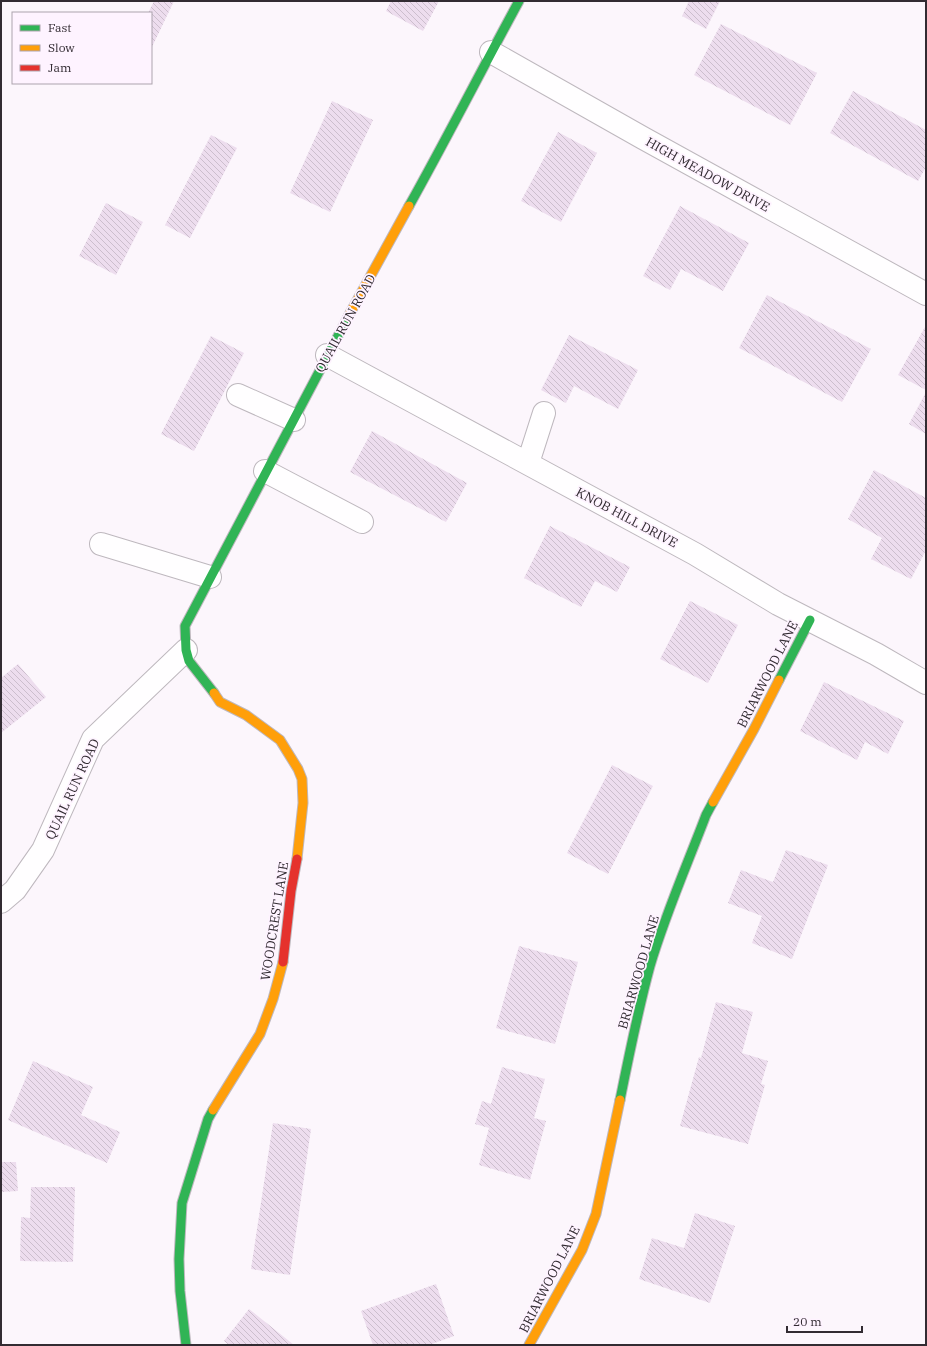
<svg xmlns="http://www.w3.org/2000/svg" width="927" height="1346" font-family="'IBM Plex Serif',serif">
<defs>
<pattern id="building-back-hatch" width="6" height="6" patternUnits="userSpaceOnUse"><rect width="6" height="6" fill="#edddee"/><path d="M-1 5l2 2M0 0l6 6M5-1l2 2" fill="none" stroke="#ccbecd"/></pattern>
</defs>
<rect width="100%" height="100%" fill="#fcf6fc"/>
<path fill="url(#building-back-hatch)" d="M154,1h20l-23,48v-36h-3z
M391,1h48l-16,30 -37,-20z
M689,1h31l-14,28 -24,-13z
M721,24l96,49 -27,52 -96,-50z
M853,91l73,39v37l-8,14 -88,-48z
M332,101l41,19 -43,92 -40,-19z
M558,132l39,21 -36,69 -40,-21z
M211,135l26,13 -47,90 -25,-13z
M106,203l37,19 -27,53 -37,-19z
M680,206l69,37 -26,48 -42,-22 -11,21 -27,-14z
M767,295l104,54 -29,53 -103,-54z
M925,327h1v63l-28,-15z
M569,335l69,35 -20,39 -44,-23 -8,17 -25,-13z
M211,336l33,17 -50,98 -33,-17z
M926,392v42l-17,-10z
M372,431l95,52 -21,39 -96,-50z
M874,470l52,28v52l-15,29 -40,-20 11,-21 -34,-19z
M550,526l80,41 -13,25 -22,-11 -14,26 -57,-29z
M690,601l48,24 -30,58 -48,-24z
M18,664l28,33 -45,36v-55z
M824,682l80,39 -16,33 -23,-12 -8,18 -57,-29z
M612,765l41,21 -45,88 -41,-21z
M786,850l42,15 -36,94 -40,-16 10,-27 -34,-13 13,-33 32,12z
M519,946l59,16 -23,82 -59,-16z
M716,1002l37,10 -11,41 26,8 -7,23 4,1 -17,59 -68,-18 19,-69 2,1z
M33,1061l60,26 -12,28 39,17 -13,31 -99,-43z
M502,1067l43,12 -11,39 12,3 -16,59 -51,-15 10,-37 -14,-4 7,-23 9,3z
M273,1123l38,6 -21,146 -39,-6z
M1,1162h15l2,29 -17,1z
M31,1187h44l-2,75 -53,-1 1,-44 9,1z
M695,1213l40,13 -25,77 -71,-24 13,-41 32,10z
M436,1284l18,52 -25,9h-56l-12,-34z
M249,1309l45,36h-65l-5,-4z"/>
<g fill="none" stroke-linecap="round" stroke-linejoin="round">
<g stroke="#beb8be" stroke-width="24">
<path id="street" d="M491,52l152,86 283,156
M327,355l368,199 83,50 98,50 50,29
M238,395l56,25
M528,463l16,-50
M265,471l97,51
M101,544l109,33
M1,902l14,-12 28,-40 50,-111 93,-89"/>
</g>
<g stroke="#beb8be" stroke-width="11">
<path id="fast" d="M409,206c38,-68 73,-137 110,-205
M779,680l31,-60
M214,693l-25,-32 -3,-11 -1,-24 163,-309
M620,1100c9,-45 18,-90 30,-134 15,-51 37,-101 56,-151l7,-13
M186,1345l-6,-54 -1,-32 3,-56 26,-84 5,-9"/>
</g>
<g stroke="#beb8be" stroke-width="11">
<path id="slow" d="M348,317l61,-111
M214,693l6,9 26,13 34,25 18,29 4,10 1,24 -6,56
M713,802l41,-73 25,-49
M213,1110l47,-76 13,-35 10,-37
M529,1345l53,-95 14,-36 24,-114"/>
</g>
<g stroke="#beb8be" stroke-width="11">
<path id="jam" d="M283,962l8,-71 6,-32"/>
</g>
<use href="#street" stroke="#fffeff" stroke-width="22"/>
<use href="#fast" stroke="#30b455" stroke-width="9"/>
<use href="#slow" stroke="#ff9f0a" stroke-width="9"/>
<use href="#jam" stroke="#e5322d" stroke-width="9"/>
</g>
<g text-anchor="middle" stroke-width="3.5" stroke-linejoin="round" paint-order="stroke">
<g font-size="13" fill="#322b32" stroke="#fef3ff">
<text transform="translate(708 174) rotate(29)" y="5">HIGH MEADOW DRIVE</text>
<text transform="translate(345 323) rotate(-61)" y="5">QUAIL RUN ROAD</text>
<text transform="translate(627 517) rotate(28)" y="5">KNOB HILL DRIVE</text>
<text transform="translate(767 674) rotate(-63)" y="5">BRIARWOOD LANE</text>
<text transform="translate(72 789) rotate(-65)" y="5">QUAIL RUN ROAD</text>
<text transform="translate(274 921) rotate(-81)" y="5">WOODCREST LANE</text>
<text transform="translate(638 972) rotate(-74)" y="5">BRIARWOOD LANE</text>
<text transform="translate(549 1279) rotate(-63)" y="5">BRIARWOOD LANE</text>
</g>
</g>
<rect width="927" height="1346" fill="none" stroke="#322b32" stroke-width="4"/>
<rect x="12" y="12" width="140" height="72" fill="#fef3ff" stroke="#aca3ad"/>
<rect x="20" y="25" width="20" height="6" fill="#30b455" stroke="#aca3ad"/>
<text x="48" y="32" font-size="12" fill="#322b32">Fast</text>
<rect x="20" y="45" width="20" height="6" fill="#ff9f0a" stroke="#aca3ad"/>
<text x="48" y="52" font-size="12" fill="#322b32">Slow</text>
<rect x="20" y="65" width="20" height="6" fill="#e5322d" stroke="#aca3ad"/>
<text x="48" y="72" font-size="12" fill="#322b32">Jam</text>
<path d="M787 1326v6h75v-6" fill="none" stroke="#322b32" stroke-width="2"/>
<text x="793" y="1326" font-size="12" fill="#322b32" stroke="#fef3ff" stroke-width="3" paint-order="stroke">20 m</text>
</svg>
